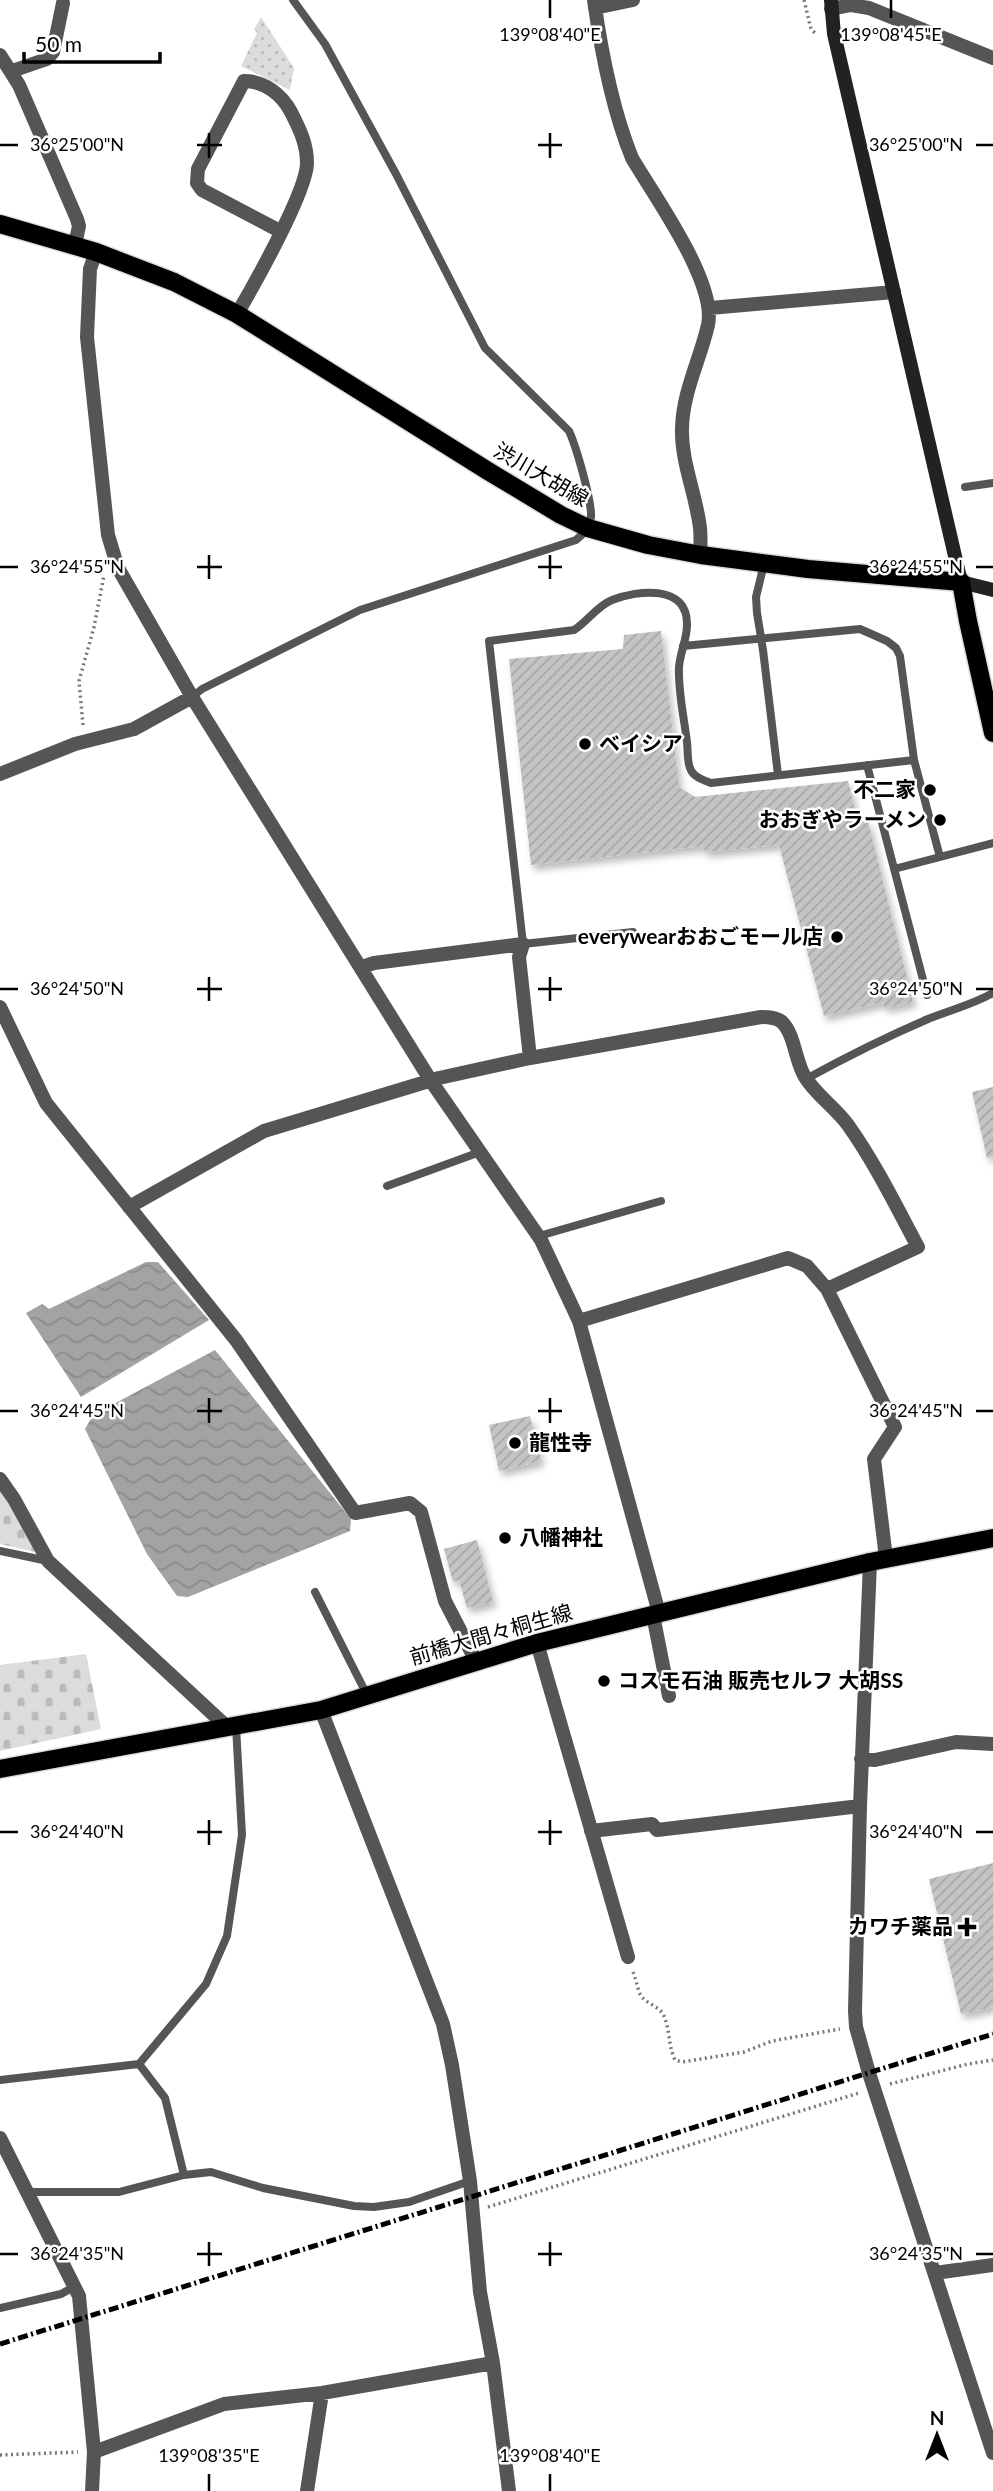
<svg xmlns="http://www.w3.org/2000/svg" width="993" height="2491" font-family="Lato,'Noto Sans JP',sans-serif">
<defs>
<pattern id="grass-dots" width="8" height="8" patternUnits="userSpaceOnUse" patternTransform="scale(1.75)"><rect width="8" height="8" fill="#dcdcdc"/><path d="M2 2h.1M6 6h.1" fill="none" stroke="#bbb" stroke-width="1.8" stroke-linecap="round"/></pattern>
<pattern id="cemetery-stones" width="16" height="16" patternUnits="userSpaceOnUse" patternTransform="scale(1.75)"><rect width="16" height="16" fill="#dcdcdc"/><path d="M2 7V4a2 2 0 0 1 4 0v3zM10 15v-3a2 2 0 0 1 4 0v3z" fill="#bbb"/></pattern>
<pattern id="water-waves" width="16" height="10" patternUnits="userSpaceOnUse" patternTransform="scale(1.75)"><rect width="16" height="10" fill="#a3a3a3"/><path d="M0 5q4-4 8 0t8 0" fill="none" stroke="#8b8b8b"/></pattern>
<pattern id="building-hatch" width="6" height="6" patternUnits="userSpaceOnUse" patternTransform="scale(1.75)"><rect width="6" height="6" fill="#c4c4c4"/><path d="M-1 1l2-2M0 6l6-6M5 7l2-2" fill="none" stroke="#a7a7a7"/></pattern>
<filter id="shadow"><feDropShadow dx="3.5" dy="5.5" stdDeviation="3.5" flood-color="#0004"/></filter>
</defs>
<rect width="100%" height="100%" fill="#fff"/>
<path fill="url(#grass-dots)" d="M261,17l33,51 -4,22 -49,-24 16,-33 -3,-4z"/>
<path fill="url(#cemetery-stones)" d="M0,1487l35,65 -35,-8z
M86,1654l15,75 -101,22v-86z"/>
<path fill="url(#water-waves)" d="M146,1262h12l51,58 -128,77 -55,-84 16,-9 7,5z
M215,1350l136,169 -1,12 -162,66 -11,-1 -30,-42 -62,-125 8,-14z"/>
<path fill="url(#building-hatch)" filter="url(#shadow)" d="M661,631l18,156 16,10 153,-16 10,40h10l45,181 -28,6 -2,-6 -59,14 -45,-171 -74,7 -2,-6 -172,19 -22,-206 114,-10 1,-14z
M993,1087v70l-6,1 -15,-66z
M530,1416l11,45 -42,10 -10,-46z
M477,1540l16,62 -26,6 -8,-28 -6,2 -9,-33z
M993,1863v144l-32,7 -32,-135z"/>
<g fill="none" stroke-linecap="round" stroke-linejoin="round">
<g stroke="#dbdbdb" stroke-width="21">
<path id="primary" d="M0,224l96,28 78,30 63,32 251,157 73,44 27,13 60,17 53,10 107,14 153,13 7,39 25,112
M0,1769l321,-59 216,-67 333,-81 123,-24"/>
</g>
<path stroke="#777" stroke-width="3.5" stroke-dasharray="2 3.5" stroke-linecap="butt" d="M804,0l7,29 6,6
M83,725l-4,-44 15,-54 10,-52
M633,1972c3,7 4,15 7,22 5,10 20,12 24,22 6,14 4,29 11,44l7,2 62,-10 28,-11 68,-12
M890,2084l78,-20 25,-4
M488,2207l371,-114
M0,2455l78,-3"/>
<path stroke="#555" stroke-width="8" d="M965,487l28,-4
M764,564l-8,33 1,16 6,37 15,125
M683,646l177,-17 27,12 9,7 4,8 14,104 26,97
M192,697l10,-8 158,-79 216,-70c8,-6 13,-13 15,-23 1,-16 -15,-71 -22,-86l-84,-83 -89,-174 -71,-130 -32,-44
M867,765l60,230
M894,869l99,-26
M633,932l-110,12 -34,-303 85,-11c13,-8 23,-24 38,-30 26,-10 76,-16 75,25 0,14 -7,28 -8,42 -1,25 5,50 8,75 1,8 0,19 3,26 3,9 13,12 21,15l203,-23
M806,1079c40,-22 80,-42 122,-60 22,-9 44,-14 65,-26
M387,1186l93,-34
M539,1236l122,-35
M0,1551l48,10
M315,1592l52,103
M139,2064l26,34 19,77
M0,2080l139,-16 67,-80 21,-48 15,-101 -6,-109
M27,2192h92l65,-17 27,-3 52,16 91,18 20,1 35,-5 61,-21
M0,2308l61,-14 13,-7"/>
<path stroke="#555" stroke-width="14" d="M594,0c7,50 19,111 38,158 22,38 85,124 76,167 -8,35 -25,66 -26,103 -1,34 14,66 18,100 1,9 0,18 1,27
M595,8l38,-8
M831,9l20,-4 18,3 124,50
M0,55l19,30 58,134 2,7 -4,19
M12,71l35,-12 6,-7 10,-49
M96,252l-6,17 -3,68 21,198 10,33 74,129 239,384 110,159 38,81 80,292
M710,308l184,-16
M237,314c17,-29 70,-123 70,-151 0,-20 -8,-35 -16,-51 -9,-17 -26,-31 -47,-31l-46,88 -1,14 5,7 78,41
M0,774l75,-30 59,-15 58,-32
M362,967l12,-4 149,-19 -4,13 11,101
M0,1007l46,96 190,237 119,173 55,-10 11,9 24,89 31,60
M129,1207l135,-76 175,-53 91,-20 231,-41c7,0 15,0 21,5 13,13 13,39 23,55 11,18 30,30 43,48 27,38 48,81 70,122l-91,42
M579,1321l209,-63 19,8 20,23 68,138 -21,32 12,99
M0,1479l14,20 34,62 179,166
M870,1562l-10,244 -5,205 1,16 13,46 124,380
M653,1615l16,81
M537,1643l91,314
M321,1710l122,314 9,41 18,116 10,111 13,71 16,128
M861,1759l14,1 81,-18 37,2
M591,1831l61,-7 5,6 203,-24
M0,2138l79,158 15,156 -2,39
M935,2273l58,-8
M94,2452l130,-48 98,-11 171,-30
M307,2491l15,-98"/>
<path stroke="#222" stroke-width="14" d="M831,0l3,34 127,548 32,8"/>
<use href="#primary" stroke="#000" stroke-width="18"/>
<path stroke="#000" stroke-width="5" stroke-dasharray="10 3.5 2 3.5" stroke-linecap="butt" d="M0,2344l993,-310"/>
</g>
<path fill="none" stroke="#000" stroke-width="2.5" d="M550,0v18M891,0v18M209,133v25M550,133v25M0,145h18M197,145h25M538,145h24M976,145h17M209,555v24M550,555v24M0,567h18M197,567h25M538,567h24M976,567h17M209,977v24M550,977v24M0,989h18M197,989h25M538,989h24M976,989h17M209,1398v25M550,1398v25M0,1411h18M197,1411h25M538,1411h24M976,1411h17M209,1820v25M550,1820v25M0,1832h18M197,1832h25M538,1832h24M976,1832h17M209,2242v24M550,2242v24M0,2254h18M197,2254h25M538,2254h24M976,2254h17M209,2474v17M550,2474v17"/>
<g fill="#000" stroke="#fff" stroke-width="2.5">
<circle cx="585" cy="744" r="7"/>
<circle cx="930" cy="790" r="7"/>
<circle cx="940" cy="820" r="7"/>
<circle cx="837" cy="937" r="7"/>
<circle cx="515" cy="1443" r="7"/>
<circle cx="505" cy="1538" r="7"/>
<circle cx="604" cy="1681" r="7"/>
<path d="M963.5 1916.5h7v7h7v7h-7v7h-7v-7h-7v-7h7z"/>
</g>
<g text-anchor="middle" stroke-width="5" stroke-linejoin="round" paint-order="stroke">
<g font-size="21" fill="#000" stroke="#fff">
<text transform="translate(541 475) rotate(30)" y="7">渋川大胡線</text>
<text transform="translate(491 1635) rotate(-16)" y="7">前橋大間々桐生線</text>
</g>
<g font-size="21" font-weight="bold" fill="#000" stroke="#fff" text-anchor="start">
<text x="599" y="751">ベイシア</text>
<text x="916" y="797" text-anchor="end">不二家</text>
<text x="926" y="827" text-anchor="end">おおぎやラーメン</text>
<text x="823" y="944" text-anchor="end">everywearおおごモール店</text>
<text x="529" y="1450">龍性寺</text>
<text x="519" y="1545">八幡神社</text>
<text x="618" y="1688">コスモ石油 販売セルフ 大胡SS</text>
<text x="953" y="1934" text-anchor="end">カワチ薬品</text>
</g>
</g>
<g font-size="18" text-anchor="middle" fill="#000" stroke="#fff" stroke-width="5" stroke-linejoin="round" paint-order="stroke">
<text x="550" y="41">139°08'40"E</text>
<text x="891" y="41">139°08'45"E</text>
<text x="77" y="151">36°25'00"N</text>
<text x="916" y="151">36°25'00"N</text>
<text x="77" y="573">36°24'55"N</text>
<text x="916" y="573">36°24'55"N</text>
<text x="77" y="995">36°24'50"N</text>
<text x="916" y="995">36°24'50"N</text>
<text x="77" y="1417">36°24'45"N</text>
<text x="916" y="1417">36°24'45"N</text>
<text x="77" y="1838">36°24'40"N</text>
<text x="916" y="1838">36°24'40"N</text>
<text x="77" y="2260">36°24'35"N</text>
<text x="916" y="2260">36°24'35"N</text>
<text x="209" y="2462">139°08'35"E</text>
<text x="550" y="2462">139°08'40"E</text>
</g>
<g transform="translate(937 2435)" stroke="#ffffff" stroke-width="5" paint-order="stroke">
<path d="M0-5L12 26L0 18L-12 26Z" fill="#000000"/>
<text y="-10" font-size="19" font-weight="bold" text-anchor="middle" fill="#000000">N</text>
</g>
<path d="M24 52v10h136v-10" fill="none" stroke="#000000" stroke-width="3.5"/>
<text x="35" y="52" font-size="21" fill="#000000" stroke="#ffffff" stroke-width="5" paint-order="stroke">50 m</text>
</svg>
